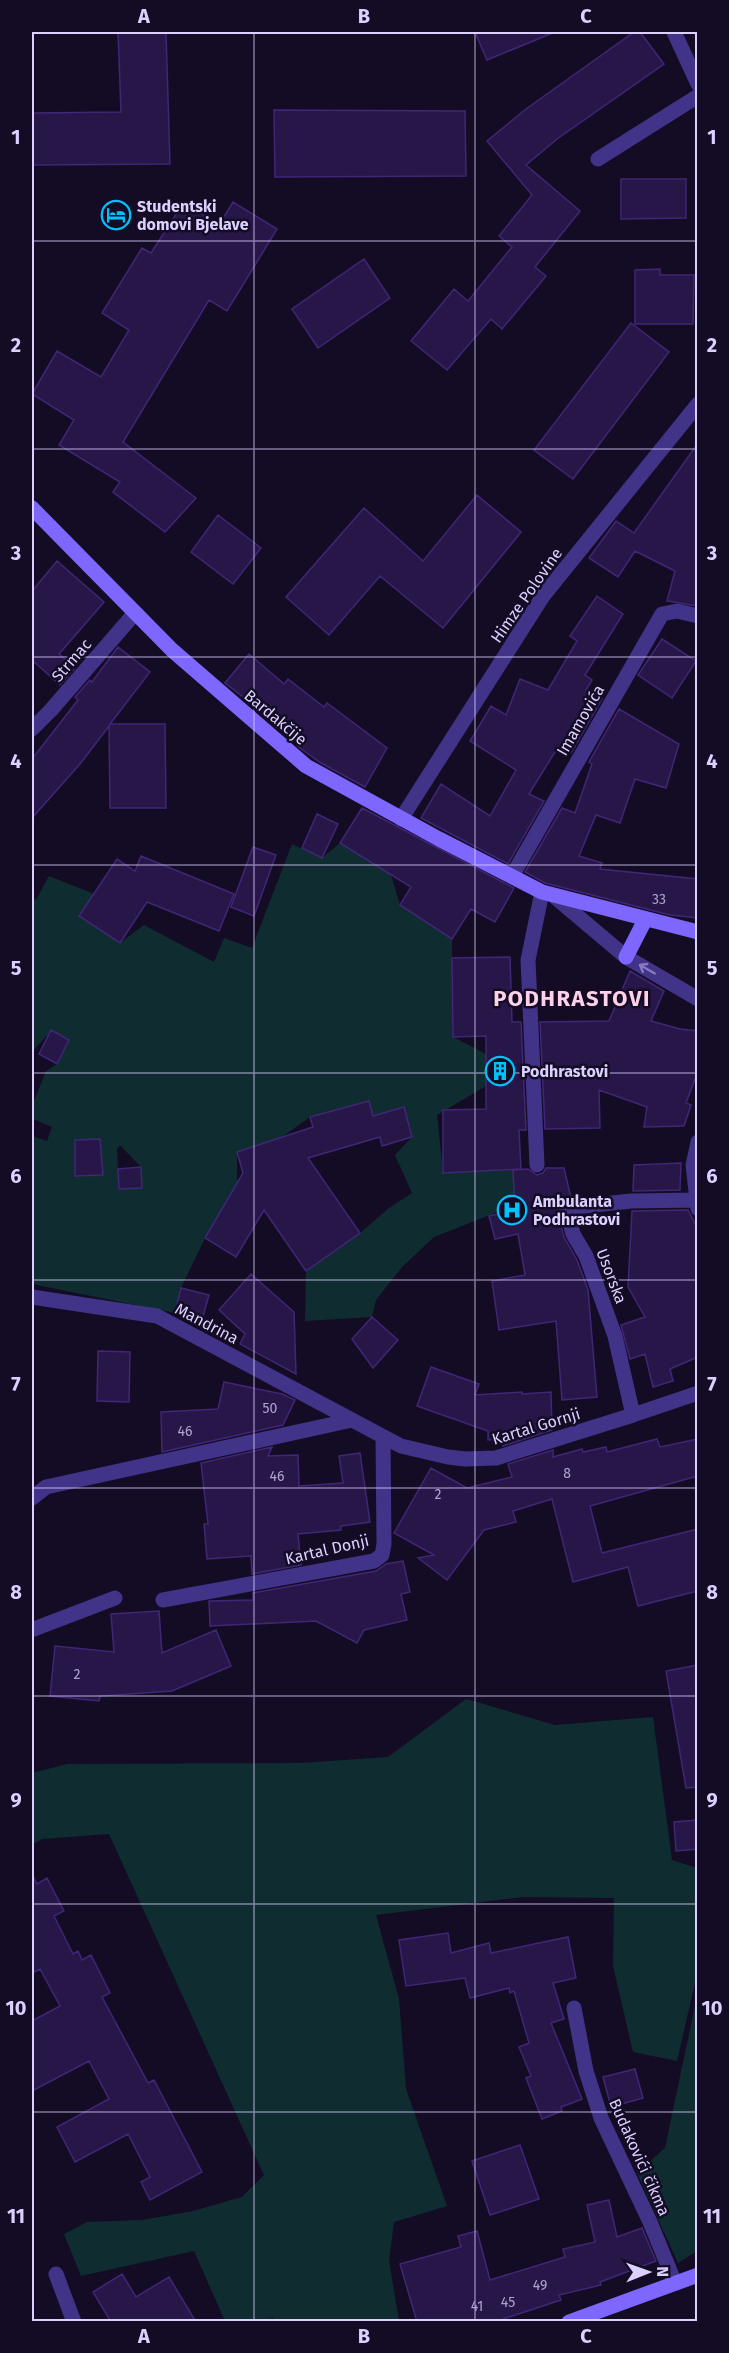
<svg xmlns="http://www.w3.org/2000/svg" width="729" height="2353" font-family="'Fira Sans',sans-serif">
<rect width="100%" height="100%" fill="#140c25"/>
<path fill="#0f2d30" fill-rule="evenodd" d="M340,843l51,32 9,30 52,34 1,98 33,17v32l-49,29 6,57 70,-2 2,35 -81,32 -32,30 -26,33 -4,17 -67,4 1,-50 54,-38 29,-25 23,-15 -17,-38 17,-18 -8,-29 -30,8 -6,-15 -58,16 -28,20 -45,15v31l-32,55 -24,50 -6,25 -143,-29v-148l15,5 5,-14 -19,-8 -1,2v-15l14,-35 11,-7 12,-24 -18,-9 -19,21v-154l4,2 13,-24 45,18 -14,22 40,27 24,-18 70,37 10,-24 28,10 40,-104 30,14zM120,1145l21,22 1,21 -23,1 -2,-40z
M466,1699l89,26 98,-8 19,143 25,8v106l-20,87 -44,-9 -20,-86 1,-68 -91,-1 -147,18 23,84 7,90 41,117 -53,16 -5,39 10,60 -124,1 -2,-4 -14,3h-34l-31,-70 -113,25 -17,-42 23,-12 56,-2 50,-9 49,-14 22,-22 -155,-341 -67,5 -10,6v-72l35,-9 234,-1 87,-6z
M697,1996v255l-19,12 -41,-90 28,-25z"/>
<path fill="#271748" stroke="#402676" stroke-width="1.5" d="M118,32h48l4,132 -138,1v-52l89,-1z
M475,32h80l-68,28z
M634,32h6l24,32 -107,75 -31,26 54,46 -45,56 11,9 -44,53 -11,-10 -44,51 -36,-29 43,-52 14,12 44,-54 -13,-11 33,-41 -45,-54 39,-32z
M274,110l191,1 1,65 -191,1z
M621,179h65v39l-65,1z
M184,202l35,23 14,-23 44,27 -50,82 -18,-11 -86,142 73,56 -31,34 -52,-40 7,-10 -61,-37 15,-25 -42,-26 25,-43 44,26 28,-47 -27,-17 40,-65 9,5z
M364,259l26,39 -72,50 -26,-39z
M660,269v6h34l-1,49h-58v-54z
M631,323l38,29 -96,127 -39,-29z
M698,443v163l-31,-5 8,-30 -40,-20 -17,26 -29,-19 27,-37 18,12z
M477,495l44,37 -78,96 -63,-52 -51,59 -43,-38 78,-89 59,53z
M218,515l43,33 -28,36 -42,-32z
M57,561l47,41 -45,52 16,14 -15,17 -28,-25v-69z
M597,596l26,18 -38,61 7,5 -6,10 16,9 -31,54 -13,-6 -29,47 15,7 -36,63 -87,-46 20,-34 49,32 26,-46 -46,-29 21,-35 15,9 14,-36 28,11 29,-49 -7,-5z
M662,639l34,22 -24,37 -34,-23z
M118,647l32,25 -40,52h55l1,84h-56l-1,-82 -29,38 -48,54v-59l46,-59 -3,-3 15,-17 2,2z
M249,654l35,30 4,-5 36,28 3,-4 60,45 -22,39 -44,-24 -21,-15 -3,-3 3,-4 -75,-58z
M619,709l60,35 -13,44 -31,-9 -15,44 -24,-8 -17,41 23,7 -2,6 98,10v39l-28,-3 -125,-32 -20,-11 37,-64 13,5 17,-49 -3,-2z
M362,808l152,80 -19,34 -24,-13 -19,30 -52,-34 11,-18 -71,-44z
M317,814l21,10 -16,34 -20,-10z
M253,847l23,8 -22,61 -23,-9z
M141,856l93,38 -15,37 -72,-29 -27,41 -41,-27 38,-57 18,12z
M510,957l2,65h9l5,108h-7l2,39 -78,4v-63l43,-1v-73l-33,1 -1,-79z
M630,971l34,20 -13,30 29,8 18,2v40l-12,32 5,2 -7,21 -40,1 3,-20 -48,-17 1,38 -55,1 -5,-107 69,-1z
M51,1030l18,10 -12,24 -18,-10z
M369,1101l4,15 31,-9 8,30 -30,9 -2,-9 -72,21 52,75 -54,38 -42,-61 -28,47 -31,-19 38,-65 -6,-21 76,-25 -3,-10z
M100,1139l3,36 -28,1v-36z
M681,1163l-1,27 -47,1 1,-26z
M141,1167l1,21 -23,1 -1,-20z
M546,1168h18l7,30 -12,3 -2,10 7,26 13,23 11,30 9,107 -35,3 -6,-79 -57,9 -7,-49 33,-6 -7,-41 -23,5 -6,-23 26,-6 -2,-40 15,-1 9,6 6,-2z
M688,1210l10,19v128l-28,12 3,12 -20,6 -8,-33 -15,5 -9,-34 24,-8 -17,-30 4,-76z
M251,1274l43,38 2,62 -56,-30 5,-10 -26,-24z
M181,1288l28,7 -7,25 -27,-7z
M372,1317l26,23 -25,28 -21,-29z
M98,1351l32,1 -1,50 -32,-1z
M431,1367l48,17 -4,11 47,-3v2l29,-2 1,38 -49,16 -2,-7 -13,1v-9l-71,-25z
M224,1382l58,12 13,6 -12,25 -121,27 -1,-40 57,-3z
M657,1439l3,8 38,-8v37l-108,30 12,47 96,-24v62l-60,15 -10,-39 -55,15 -21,-83 -39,12 3,11 -32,8 -37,50 -29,-22 16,-3 -40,-22 37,-65 36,20 45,-11 -4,-13 45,-14v7l29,-8 1,3 23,-5 1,5z
M272,1447l-4,9 30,-1 1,31 44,-3 -4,-27 21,-3 10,69 -29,4v4l-43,4 3,31 -49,9 -1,-18 -44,3 -3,-35h4l-7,-61z
M403,1561l7,31 -9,2 6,26 -43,10 -7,13 -41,-22 -106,5 -1,-25 44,-1v-7l123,-22 10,-7z
M159,1611l3,42 54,-23 15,36 -59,25 -72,5 -1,5 -49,-5 5,-50 59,6 -3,-38z
M698,1665v122l-12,1 -20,-117z
M698,1820v29l-22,2 -2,-29z
M32,1874l5,10 10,-6 17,33 -10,5 19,38 5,-3 4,9 9,-5 19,38 -8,4 46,86 6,-3 48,92 -52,28 -9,-18 9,-5 -22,-43 -53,28 -18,-35 52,-28 -20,-38 -57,30v-70l28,-15 -20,-37 -8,4z
M448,1933l3,20 38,-10 2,10 77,-16 8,41 -23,5 11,36 -13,4 31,76 -21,8 1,4 -20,8 -16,-41 5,-2 -12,-29 10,-4 -15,-52 -4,2 -1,-5 -39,10 -5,-20 -59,8 -7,-46z
M635,2069l8,29 -32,9 -8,-30z
M520,2145l19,54 -49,16 -18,-54z
M609,2200l8,37 25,-9 14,33 -56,21 1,3 -42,10 2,5 -67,22h-77l-17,-58 61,-17 -3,-11 19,-5 13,49 75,-23 -2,-8 32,-7 -8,-37z
M122,2274l14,23 33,-20 27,45h-85l-18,-30z"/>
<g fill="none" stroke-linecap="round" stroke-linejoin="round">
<path stroke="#413388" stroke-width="15" d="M674,32l24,52
M598,159l100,-63
M32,729l19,-19 84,-97
M401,819l142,-223 155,-192
M512,876l150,-262 15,-3 21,5
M555,897l71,60 72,42
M698,1142l-5,23 5,44
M537,1165l-9,-205 14,-68
M32,1297l125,19 244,130 47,11 17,2 31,-1 137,-43 65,-22
M633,1415l-18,-79 -29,-80 -13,-22 -7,-26 65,-7 65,-1
M32,1498l14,-11 306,-67
M163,1600l211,-39 8,-6 2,-11 -1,-107
M32,1628l2,1 81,-31
M574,2008l12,63 15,47 49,104 25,61
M56,2274l18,48"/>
<path stroke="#7e67ff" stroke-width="15" d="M32,508l140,142 134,116 133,73 103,53 156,40
M626,957l19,-37
M569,2322l129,-47"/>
</g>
<defs><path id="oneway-shaft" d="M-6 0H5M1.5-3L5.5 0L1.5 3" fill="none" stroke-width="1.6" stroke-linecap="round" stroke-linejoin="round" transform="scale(1.5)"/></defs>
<use stroke="#877abe" href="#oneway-shaft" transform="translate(647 969) rotate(-150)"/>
<path fill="none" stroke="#dcd0ff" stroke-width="1.5" stroke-opacity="0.55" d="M254,32v2290M475,32v2290M32,241h666M32,449h666M32,657h666M32,865h666M32,1073h666M32,1280h666M32,1488h666M32,1696h666M32,1904h666M32,2112h666"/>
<defs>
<g id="hotel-ring" transform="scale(1.5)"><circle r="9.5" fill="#140c25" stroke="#00c2fb" stroke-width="1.5"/><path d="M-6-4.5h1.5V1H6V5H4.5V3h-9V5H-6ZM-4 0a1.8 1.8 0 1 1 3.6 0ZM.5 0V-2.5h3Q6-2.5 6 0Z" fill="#00c2fb"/></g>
<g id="building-ring" transform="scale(1.5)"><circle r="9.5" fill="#140c25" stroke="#00c2fb" stroke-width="1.5"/><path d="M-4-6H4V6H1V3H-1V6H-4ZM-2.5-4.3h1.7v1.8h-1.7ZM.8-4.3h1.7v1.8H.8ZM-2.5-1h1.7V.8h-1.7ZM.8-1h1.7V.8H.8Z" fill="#00c2fb"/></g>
<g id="hospital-ring" transform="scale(1.5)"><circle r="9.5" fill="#140c25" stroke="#00c2fb" stroke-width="1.5"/><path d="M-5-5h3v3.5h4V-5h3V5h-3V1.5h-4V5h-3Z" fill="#00c2fb"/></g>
</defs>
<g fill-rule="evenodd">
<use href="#hotel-ring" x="116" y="215"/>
<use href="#building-ring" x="500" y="1071"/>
<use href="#hospital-ring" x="512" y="1210"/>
</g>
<g text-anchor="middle" stroke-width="5" stroke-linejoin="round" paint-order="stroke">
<g font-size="14" fill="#afa2d1">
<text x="659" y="904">33</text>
<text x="270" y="1413">50</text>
<text x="185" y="1436">46</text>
<text x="567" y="1478">8</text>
<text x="277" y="1481">46</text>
<text x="438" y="1499">2</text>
<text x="77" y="1679">2</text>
<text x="540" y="2290">49</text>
<text x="508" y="2307">45</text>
<text x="477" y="2311">41</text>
</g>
<g font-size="16" font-weight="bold" fill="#dcd0ff" stroke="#140c25" text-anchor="start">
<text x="137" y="212">Studentski<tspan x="137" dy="18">domovi Bjelave</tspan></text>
<text x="521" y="1077">Podhrastovi</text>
<text x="533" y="1207">Ambulanta<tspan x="533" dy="18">Podhrastovi</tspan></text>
</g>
<g font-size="16" fill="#dcd0ff" stroke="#140c25">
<text transform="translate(526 595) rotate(-55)" y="6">Himze Polovine</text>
<text transform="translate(71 660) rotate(-49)" y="6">Strmac</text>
<text transform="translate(276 717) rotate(40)" y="6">Bardakčije</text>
<text transform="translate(580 720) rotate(-60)" y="6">Imamovića</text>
<text transform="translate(612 1276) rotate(69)" y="6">Usorska</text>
<text transform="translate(207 1323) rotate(28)" y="6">Mandrina</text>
<text transform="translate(536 1426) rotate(-17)" y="6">Kartal Gornji</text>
<text transform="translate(327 1549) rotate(-13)" y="6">Kartal Donji</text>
<text transform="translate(640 2157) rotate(66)" y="6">Budakovići čikma</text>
</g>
<g font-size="22" font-weight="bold" letter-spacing="1.5" fill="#ffd2e9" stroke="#140c25">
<text x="572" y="1006">PODHRASTOVI</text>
</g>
</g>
<rect width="729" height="2353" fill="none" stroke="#140c25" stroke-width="66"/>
<g transform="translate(648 2272) rotate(89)" stroke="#140c25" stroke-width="4.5" paint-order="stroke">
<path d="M0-4.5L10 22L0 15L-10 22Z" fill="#dcd0ff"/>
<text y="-9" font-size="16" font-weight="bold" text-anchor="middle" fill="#dcd0ff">N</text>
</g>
<rect x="33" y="33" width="663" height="2287" fill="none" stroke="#dcd0ff" stroke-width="2"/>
<g font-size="20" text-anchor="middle" font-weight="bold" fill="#dcd0ff">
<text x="144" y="23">A</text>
<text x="364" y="23">B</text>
<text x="586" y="23">C</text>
<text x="16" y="144">1</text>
<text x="712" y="144">1</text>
<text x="16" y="352">2</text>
<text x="712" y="352">2</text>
<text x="16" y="560">3</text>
<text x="712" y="560">3</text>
<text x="16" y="768">4</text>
<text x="712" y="768">4</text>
<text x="16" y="975">5</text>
<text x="712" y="975">5</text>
<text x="16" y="1183">6</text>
<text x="712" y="1183">6</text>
<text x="16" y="1391">7</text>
<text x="712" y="1391">7</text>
<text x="16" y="1599">8</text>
<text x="712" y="1599">8</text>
<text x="16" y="1807">9</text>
<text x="712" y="1807">9</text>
<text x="16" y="2015">10</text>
<text x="712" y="2015">10</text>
<text x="16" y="2223">11</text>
<text x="712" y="2223">11</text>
<text x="144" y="2343">A</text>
<text x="364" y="2343">B</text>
<text x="586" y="2343">C</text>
</g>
</svg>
